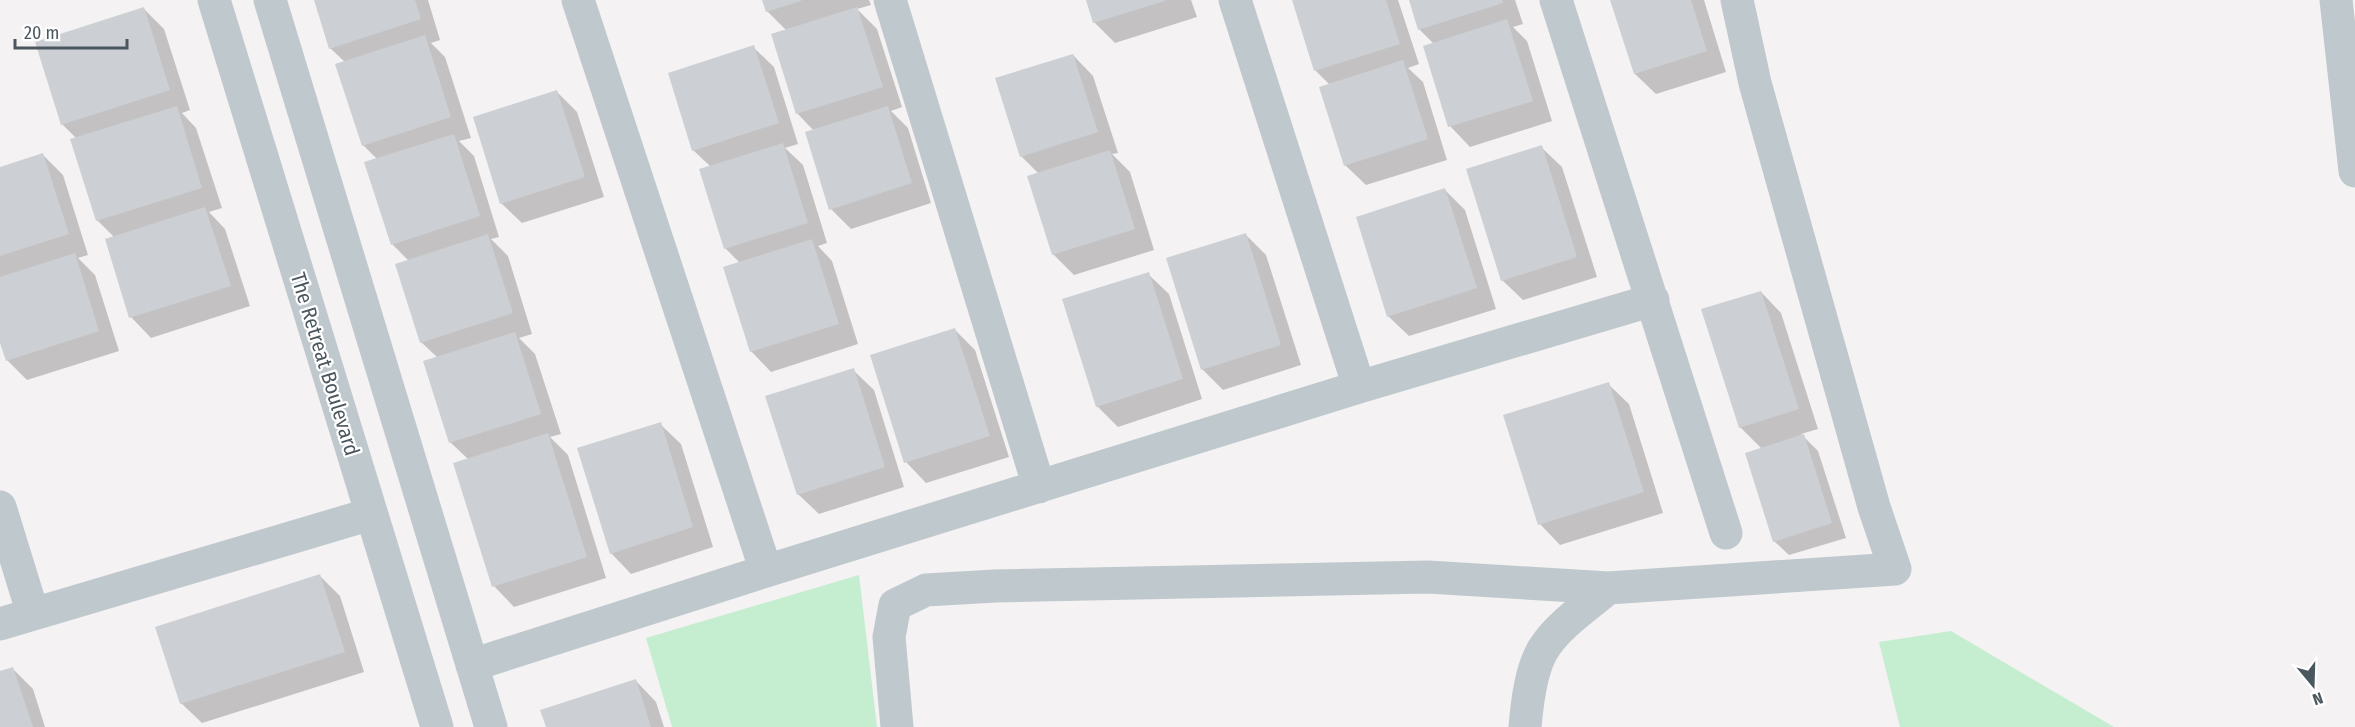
<svg xmlns="http://www.w3.org/2000/svg" width="2355" height="727" font-family="'Fira Sans Condensed',sans-serif">
<rect width="100%" height="100%" fill="#f4f2f2"/>
<path fill="#c5edd0" d="M859,575l18,152h-205l-26,-89z
M1951,631l163,96h-214l-21,-85z"/>
<path fill="#0003" d="M315,0h113l12,40 -9,3 14,14 26,81 -12,3 15,15 25,81 -8,2 17,17 24,78 -13,4 16,16 26,80 -11,3 18,18 38,123 -92,29 -20,-21 -26,-127 -18,-17 -12,-84 -17,-16 -12,-81 -17,-17 -15,-85 -14,-14 -18,-83 -15,-14z
M764,0h105l2,5 -14,4 20,20 25,78 -11,4 17,17 23,75 -80,26 -20,-20 -17,-78 -17,-18 -10,-82 -20,-20z
M1087,0h104l6,17 -82,26 -21,-21z
M1293,0h105l21,64 -11,4 15,14 24,78 -81,25 -21,-20 -15,-80 -15,-15z
M1410,0h105l8,24 -10,3 14,14 25,80 -82,26 -20,-21 -16,-82 -15,-15z
M1612,0h92l22,72 -70,22 -21,-20z
M144,9l20,20 26,81 -8,3 14,15 26,80 -13,4 16,17 25,77 -99,32 -20,-21 -17,-80 -17,-17 -20,-81 -15,-15z
M753,47l21,20 24,77 -13,4 18,17 24,78 -9,3 14,15 26,83 -87,28 -20,-21 -11,-88 -15,-15 -14,-81 -18,-17z
M1073,55l20,21 25,77 -6,1 18,18 24,78 -80,25 -21,-21 -14,-80 -18,-18z
M557,92l20,20 27,85 -82,26 -21,-20z
M1541,147l21,20 35,110 -74,23 -21,-20z
M43,155l20,20 25,80 -10,3 17,17 24,76 -92,29 -20,-20 -7,-22v-170z
M1445,190l20,20 31,99 -87,27 -21,-20z
M1246,235l20,20 35,110 -78,25 -21,-21z
M1148,274l21,20 33,105 -84,28 -21,-21z
M1761,292l20,21 37,116 -17,5 17,17 28,87 -57,17 -15,-14 -12,-92 -22,-22z
M955,330l20,20 34,107 -83,26 -20,-21z
M853,370l21,20 30,97 -85,27 -21,-20z
M1608,384l21,20 34,109 -103,32 -20,-21z
M660,424l21,20 32,103 -82,27 -20,-21z
M320,576l20,20 24,76 -162,51 -21,-20z
M13,669l20,20 12,38h-45v-54z
M636,681l20,21 8,25h-117z"/>
<path fill="#ccd0d4" d="M314,0h101l6,19 -92,30z
M762,0h39v1l-35,11z
M1086,0h79v1l-72,22z
M1292,0h94l14,44 -86,27z
M1409,0h93l1,3 -85,27z
M1610,0h81l16,51 -73,23z
M144,7l26,83 -109,35 -26,-83z
M857,7l26,80 -87,27 -25,-80z
M1507,19l26,82 -85,26 -25,-81z
M425,35l26,82 -89,29 -27,-82z
M754,45l25,78 -87,28 -24,-78z
M1073,54l25,78 -78,25 -25,-79z
M1403,60l25,79 -84,27 -25,-79z
M557,90l28,87 -85,27 -27,-87z
M177,106l25,82 -106,33 -26,-82z
M888,106l24,77 -83,27 -24,-78z
M454,134l26,82 -89,29 -27,-83z
M783,143l25,80 -84,26 -25,-80z
M1542,145l35,112 -76,24 -35,-112z
M1110,150l25,79 -83,26 -25,-79z
M43,153l26,81 -69,22v-89z
M1445,188l32,100 -90,29 -31,-100z
M205,207l26,79 -102,32 -24,-79z
M1246,233l35,112 -80,25 -35,-112z
M488,234l25,79 -93,30 -25,-79z
M812,239l27,85 -89,28 -27,-85z
M75,253l24,78 -93,30 -6,-18v-66z
M1149,272l34,107 -87,28 -34,-108z
M1761,291l38,118 -60,19 -38,-119z
M955,328l35,108 -86,27 -34,-108z
M515,332l26,82 -92,29 -26,-82z
M854,368l31,99 -88,28 -32,-99z
M1609,382l35,110 -106,33 -35,-110z
M661,422l32,105 -83,27 -33,-106z
M548,433l39,124 -95,30 -39,-124z
M1804,434l28,89 -59,19 -28,-89z
M320,574l25,78 -165,52 -25,-77z
M13,667l20,60h-33v-56z
M636,679l15,48h-105l-6,-17z"/>
<g fill="none" stroke-linecap="round" stroke-linejoin="round">
<path stroke="#bfc8cd" stroke-width="33" d="M214,0l223,727
M270,0l221,727
M578,0l188,571 593,-184 -124,-387
M890,0l149,487
M1556,0l170,533
M2336,0l19,171
M1359,387l294,-87
M0,507l33,107
M0,624l371,-110
M472,665l294,-94
M897,727l-8,-90 6,-32 31,-15 69,-4 433,-9 180,11 287,-19 -21,-62 -119,-424 -18,-83
M1525,727c2,-24 6,-62 21,-82 15,-22 42,-39 62,-57"/>
</g>
<g text-anchor="middle" stroke-width="4.5" stroke-linejoin="round" paint-order="stroke">
<g font-size="21" fill="#4b575e" stroke="#fff">
<text transform="translate(325 364) rotate(73)" y="7">The Retreat Boulevard</text>
</g>
</g>
<g transform="translate(2313 685) rotate(161)" stroke="#ffffff" stroke-width="4.5" paint-order="stroke">
<path d="M0-4.5L10 22L0 15L-10 22Z" fill="#4b575e"/>
<text y="-9" font-size="16" font-weight="bold" text-anchor="middle" fill="#4b575e">N</text>
</g>
<path d="M15 39v9h112v-9" fill="none" stroke="#4b575e" stroke-width="3"/>
<text x="24" y="39" font-size="18" fill="#4b575e" stroke="#ffffff" stroke-width="4.5" paint-order="stroke">20 m</text>
</svg>
